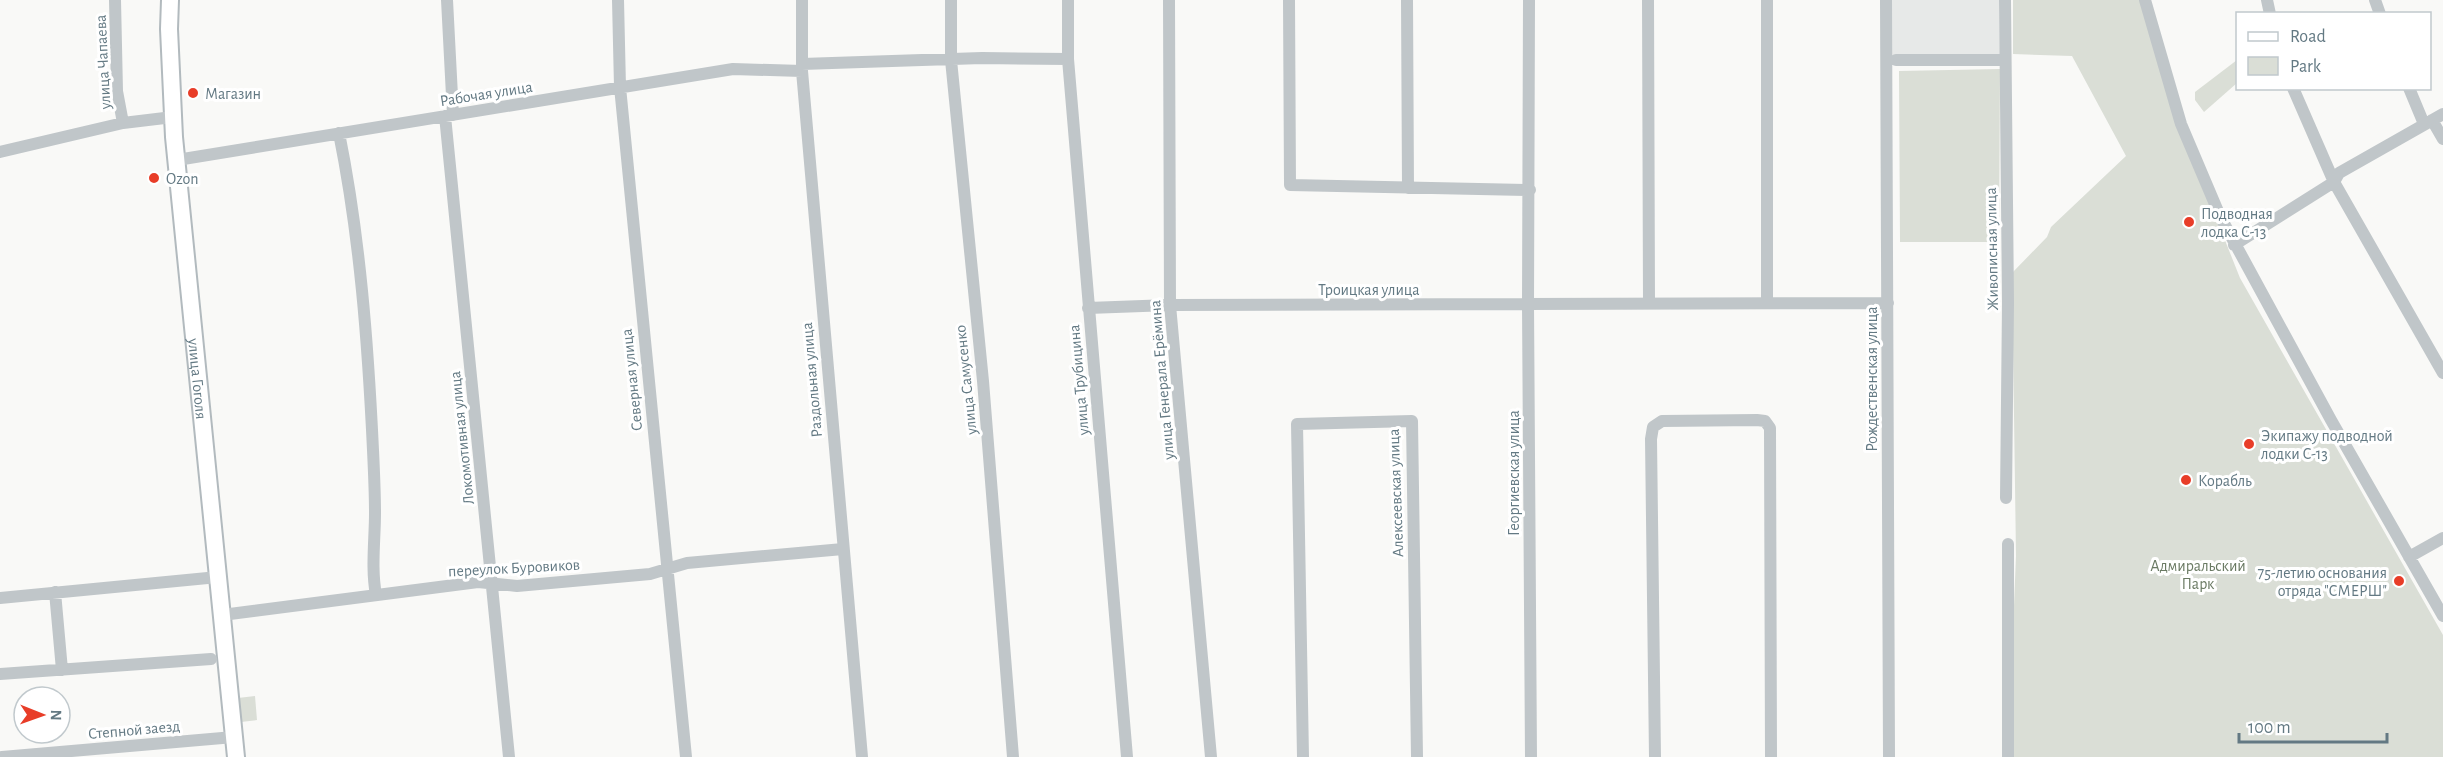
<svg xmlns="http://www.w3.org/2000/svg" width="2443" height="757" font-family="'Alegreya Sans',sans-serif">
<rect width="100%" height="100%" fill="#f9f9f7"/>
<path fill="#e7e9e8" d="M1892,0h107l1,54 -108,2z"/>
<path fill="#daded6" d="M2013,0h129l31,110 67,168 203,357v122h-432l1,-102 4,-99 -4,-283 35,-36 4,-10 75,-71 -54,-100 -59,-2z
M2237,60v23l-33,29 -9,-12v-8z
M2000,69l-1,173h-99l-1,-171z
M255,696l2,24 -16,2 -3,-24z"/>
<g fill="none" stroke-linecap="round" stroke-linejoin="round">
<g stroke="#b2babe" stroke-width="20">
<g id="secondary">
<path id="s1" d="M170,0l-1,29 5,108 62,620"/>
</g>
</g>
<path stroke="#c0c6c9" stroke-width="12" d="M115,0l2,91 6,32
M447,0l6,115
M618,0l2,87 66,670
M802,0v71l60,686
M951,0v60l32,321 30,376
M1068,0v59l59,698
M1169,0l1,305 41,452
M1289,0l1,185 240,5
M1407,0l1,188
M1529,0l-1,305 3,452
M1648,0l1,303
M1767,0v303
M1886,0l3,757
M2005,0l3,303 -2,195
M2145,0l36,124 39,92 111,204 112,196
M2267,0l3,14
M2375,0l5,14
M1896,60h109
M802,64l180,-6 86,1
M2293,88l41,94 109,191
M2409,88l15,36
M445,116l64,641
M2432,120l11,19
M339,133c21,104 29,211 34,317 1,21 2,42 2,63 0,27 -4,55 1,82
M0,152l123,-29 50,-6
M177,160l556,-91 69,2
M2234,245l100,-63 5,-9 104,-59
M1088,308l82,-3 718,-2
M2008,544v213
M2409,557l34,-19
M55,592l7,78
M0,598l218,-21
M222,615l256,-33 39,4 133,-12 37,-11 156,-14
M0,674l211,-15
M2,757l232,-20
M1303,757l-6,-333 115,-3 5,336
M1655,757l-4,-318 2,-12 9,-6 95,-1 8,1 5,7 1,329"/>
<use href="#secondary" stroke="#fff" stroke-width="16"/>
</g>
<g fill="#e83d28" stroke="#fff" stroke-width="2">
<circle cx="193" cy="93" r="6"/>
<circle cx="154" cy="178" r="6"/>
<circle cx="2189" cy="222" r="6"/>
<circle cx="2249" cy="444" r="6"/>
<circle cx="2186" cy="480" r="6"/>
<circle cx="2399" cy="581" r="6"/>
</g>
<g text-anchor="middle" stroke-width="6" stroke-linejoin="round" paint-order="stroke">
<g font-size="16" fill="#637983" stroke="#fff">
<text transform="translate(102 62) rotate(-93)" y="6">улица Чапаева</text>
<text transform="translate(486 93) rotate(-9)" y="6">Рабочая улица</text>
<text transform="translate(1991 249) rotate(-91)" y="6">Живописная улица</text>
<text x="1369" y="295">Троицкая улица</text>
<text dy="6" stroke="none"><textPath href="#s1" startOffset="380">улица Гоголя</textPath></text>
<text transform="translate(1871 379) rotate(-90)" y="6">Рождественская улица</text>
<text transform="translate(631 380) rotate(-96)" y="6">Северная улица</text>
<text transform="translate(811 380) rotate(-95)" y="6">Раздольная улица</text>
<text transform="translate(965 380) rotate(-96)" y="6">улица Самусенко</text>
<text transform="translate(1078 380) rotate(-95)" y="6">улица Трубицина</text>
<text transform="translate(1161 380) rotate(-95)" y="6">улица Генерала Ерёмина</text>
<text transform="translate(461 438) rotate(-96)" y="6">Локомотивная улица</text>
<text transform="translate(1513 473) rotate(-90)" y="6">Георгиевская улица</text>
<text transform="translate(1395 493) rotate(-92)" y="6">Алексеевская улица</text>
<text transform="translate(514 567) rotate(-3)" y="6">переулок Буровиков</text>
<text transform="translate(134 729) rotate(-5)" y="6">Степной заезд</text>
</g>
<g font-size="16" fill="#637983" stroke="#fff" text-anchor="start">
<text x="205" y="99">Магазин</text>
<text x="166" y="184">Ozon</text>
<text x="2201" y="219">Подводная<tspan x="2201" dy="18">лодка С-13</tspan></text>
<text x="2261" y="441">Экипажу подводной<tspan x="2261" dy="18">лодки С-13</tspan></text>
<text x="2198" y="486">Корабль</text>
<text x="2387" y="578" text-anchor="end">75-летию основания<tspan x="2387" dy="18">отряда "СМЕРШ"</tspan></text>
</g>
<g font-size="16" fill="#6a7a63" stroke="#fff">
<text x="2198" y="571">Адмиральский<tspan x="2198" dy="18">Парк</tspan></text>
</g>
</g>
<rect x="2236" y="12" width="195" height="78" fill="#ffffff" stroke="#c1c9cd" stroke-width="1.5"/>
<rect x="2248" y="32" width="30" height="9" fill="#ffffff" stroke="#c1c9cd" stroke-width="1.5"/>
<text x="2290" y="42" font-size="18" fill="#637983">Road</text>
<rect x="2248" y="57" width="30" height="18" fill="#daded6" stroke="#c1c9cd" stroke-width="1.5"/>
<text x="2290" y="72" font-size="18" fill="#637983">Park</text>
<g transform="translate(42 715) rotate(91)"><circle r="28" fill="#ffffff" stroke="#c1c9cd" stroke-width="1.5"/>
<path d="M0-4.5L10 22L0 15L-10 22Z" fill="#e83d28"/>
<text y="-9" font-size="16" font-weight="bold" text-anchor="middle" fill="#637983">N</text>
</g>
<path d="M2239 733v9h148v-9" fill="none" stroke="#637983" stroke-width="3"/>
<text x="2248" y="733" font-size="18" fill="#637983" stroke="#ffffff" stroke-width="4.5" paint-order="stroke">100 m</text>
</svg>
